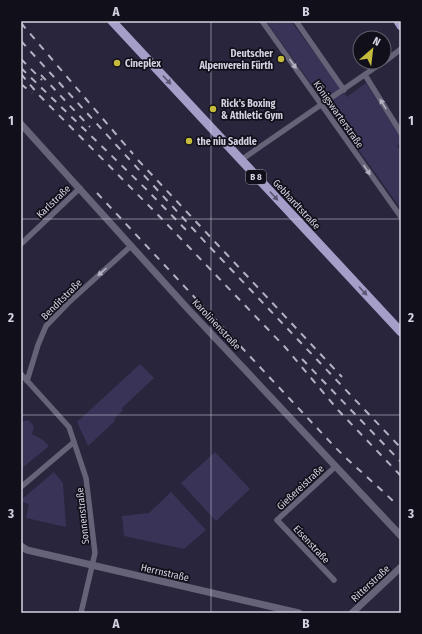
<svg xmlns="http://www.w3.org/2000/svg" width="422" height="634" font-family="'Fira Sans Condensed',sans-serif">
<rect width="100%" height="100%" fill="#29253c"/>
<path fill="#393357" d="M266,21h25l56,76 19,-14 35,55v4l-4,4 4,6v57z
M140,364l14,14 -32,30 1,2 -9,9 1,2 -27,25 -11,-24z
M28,420l6,6 -2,8 11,6 6,6 -28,23v-47z
M215,452l35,37 -34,32 -35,-38z
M54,472l9,11 3,44 -40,-9 3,-14 -8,-2v-2z
M171,492l35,38 -22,19 -60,-13 -2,-20 27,-3z"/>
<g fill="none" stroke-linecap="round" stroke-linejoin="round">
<path stroke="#666378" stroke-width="5.5" d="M262,21l139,196
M296,21l48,69
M384,62l17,-13
M365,75l36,58
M241,160l142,-98
M21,244l59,-56
M21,374l48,53 17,51 9,75 -14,60
M27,381l11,-36 8,-19 22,-23 63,-57
M21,487l53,-45
M334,580l-57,-60 59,-54"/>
<path stroke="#666378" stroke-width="7" d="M21,124l167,185 213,227
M21,546l6,4 272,63
M352,613l49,-46"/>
<path stroke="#a49ec9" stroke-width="9" d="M112,21l289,311
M398,21l3,5"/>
<path stroke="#b3b1c1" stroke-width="2" stroke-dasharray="7 7" stroke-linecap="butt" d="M21,23l112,131
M21,41l185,202 195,205
M21,59l21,21
M21,68l126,122 43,44
M21,74l17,20 123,124 124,129 53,63 63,66
M41,75l49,52
M21,84l11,9
M138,160l204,217
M97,193l235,251c20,21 43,39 64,60
M302,359l99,103"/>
</g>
<defs><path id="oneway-solid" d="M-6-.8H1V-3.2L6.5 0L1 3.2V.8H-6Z"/></defs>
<g fill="#b3b1c2">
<use href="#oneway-solid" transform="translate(293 64) rotate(54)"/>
<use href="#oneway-solid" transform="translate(383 104) rotate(-122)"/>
<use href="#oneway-solid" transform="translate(367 170) rotate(56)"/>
<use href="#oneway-solid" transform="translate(102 272) rotate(138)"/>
</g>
<g fill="#5a5772">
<use href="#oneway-solid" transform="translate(167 80) rotate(47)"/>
<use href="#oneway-solid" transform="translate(274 196) rotate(47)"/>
<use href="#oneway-solid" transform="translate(363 291) rotate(47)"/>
</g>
<path fill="none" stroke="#d4d2e1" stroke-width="1" stroke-opacity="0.55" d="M211,21v592M21,219h380M21,415h380"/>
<g fill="#c5bc3d" stroke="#11101a" stroke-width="1.5">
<circle cx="281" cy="59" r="4"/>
<circle cx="117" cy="63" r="4"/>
<circle cx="213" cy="109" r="4"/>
<circle cx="189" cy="141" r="4"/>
</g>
<g text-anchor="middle" stroke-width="3.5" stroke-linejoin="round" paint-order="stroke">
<rect fill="#11101a" stroke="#9a98a5" stroke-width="1" x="246" y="170" width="20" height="14" rx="3"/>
<g font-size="9" font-weight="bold" fill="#d4d2e1">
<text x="256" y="180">B 8</text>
</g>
<g font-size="10" font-weight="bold" fill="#d4d2e1" stroke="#11101a" text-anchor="start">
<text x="273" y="57" text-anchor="end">Deutscher<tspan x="273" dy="12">Alpenverein Fürth</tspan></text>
<text x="125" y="67">Cineplex</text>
<text x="221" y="107">Rick's Boxing<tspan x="221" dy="12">&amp; Athletic Gym</tspan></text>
<text x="197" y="145">the niu Saddle</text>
</g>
<g font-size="10" fill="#d4d2e1" stroke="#11101a">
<text transform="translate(339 114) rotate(55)" y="4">Königswarterstraße</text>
<text transform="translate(53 201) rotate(-44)" y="4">Karlstraße</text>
<text transform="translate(297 204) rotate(47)" y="4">Gebhardtstraße</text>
<text transform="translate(61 299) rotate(-45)" y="4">Benditstraße</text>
<text transform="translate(217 324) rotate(47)" y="4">Karolinenstraße</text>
<text transform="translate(300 487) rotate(-43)" y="4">Gießereistraße</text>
<text transform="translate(82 516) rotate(-96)" y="4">Sonnenstraße</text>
<text transform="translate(312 544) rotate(47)" y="4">Eisenstraße</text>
<text transform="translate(165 572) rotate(13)" y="4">Herrnstraße</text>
<text transform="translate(370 583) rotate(-43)" y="4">Ritterstraße</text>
</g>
</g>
<rect width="422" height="634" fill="none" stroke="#11101a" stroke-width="44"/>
<g transform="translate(372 50) rotate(28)"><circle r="19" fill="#11101a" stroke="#5f5e6a"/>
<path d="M0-3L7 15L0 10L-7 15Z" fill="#c5bc3d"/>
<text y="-6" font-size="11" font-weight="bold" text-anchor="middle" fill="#d4d2e1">N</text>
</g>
<rect x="22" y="22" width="378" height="590" fill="none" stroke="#d4d2e1" stroke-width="1.5"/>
<g font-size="13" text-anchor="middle" font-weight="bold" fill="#d4d2e1">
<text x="116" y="16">A</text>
<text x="306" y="16">B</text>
<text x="11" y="125">1</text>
<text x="411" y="125">1</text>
<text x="11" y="322">2</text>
<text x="411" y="322">2</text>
<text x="11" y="518">3</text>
<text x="411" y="518">3</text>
<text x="116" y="628">A</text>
<text x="306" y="628">B</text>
</g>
</svg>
